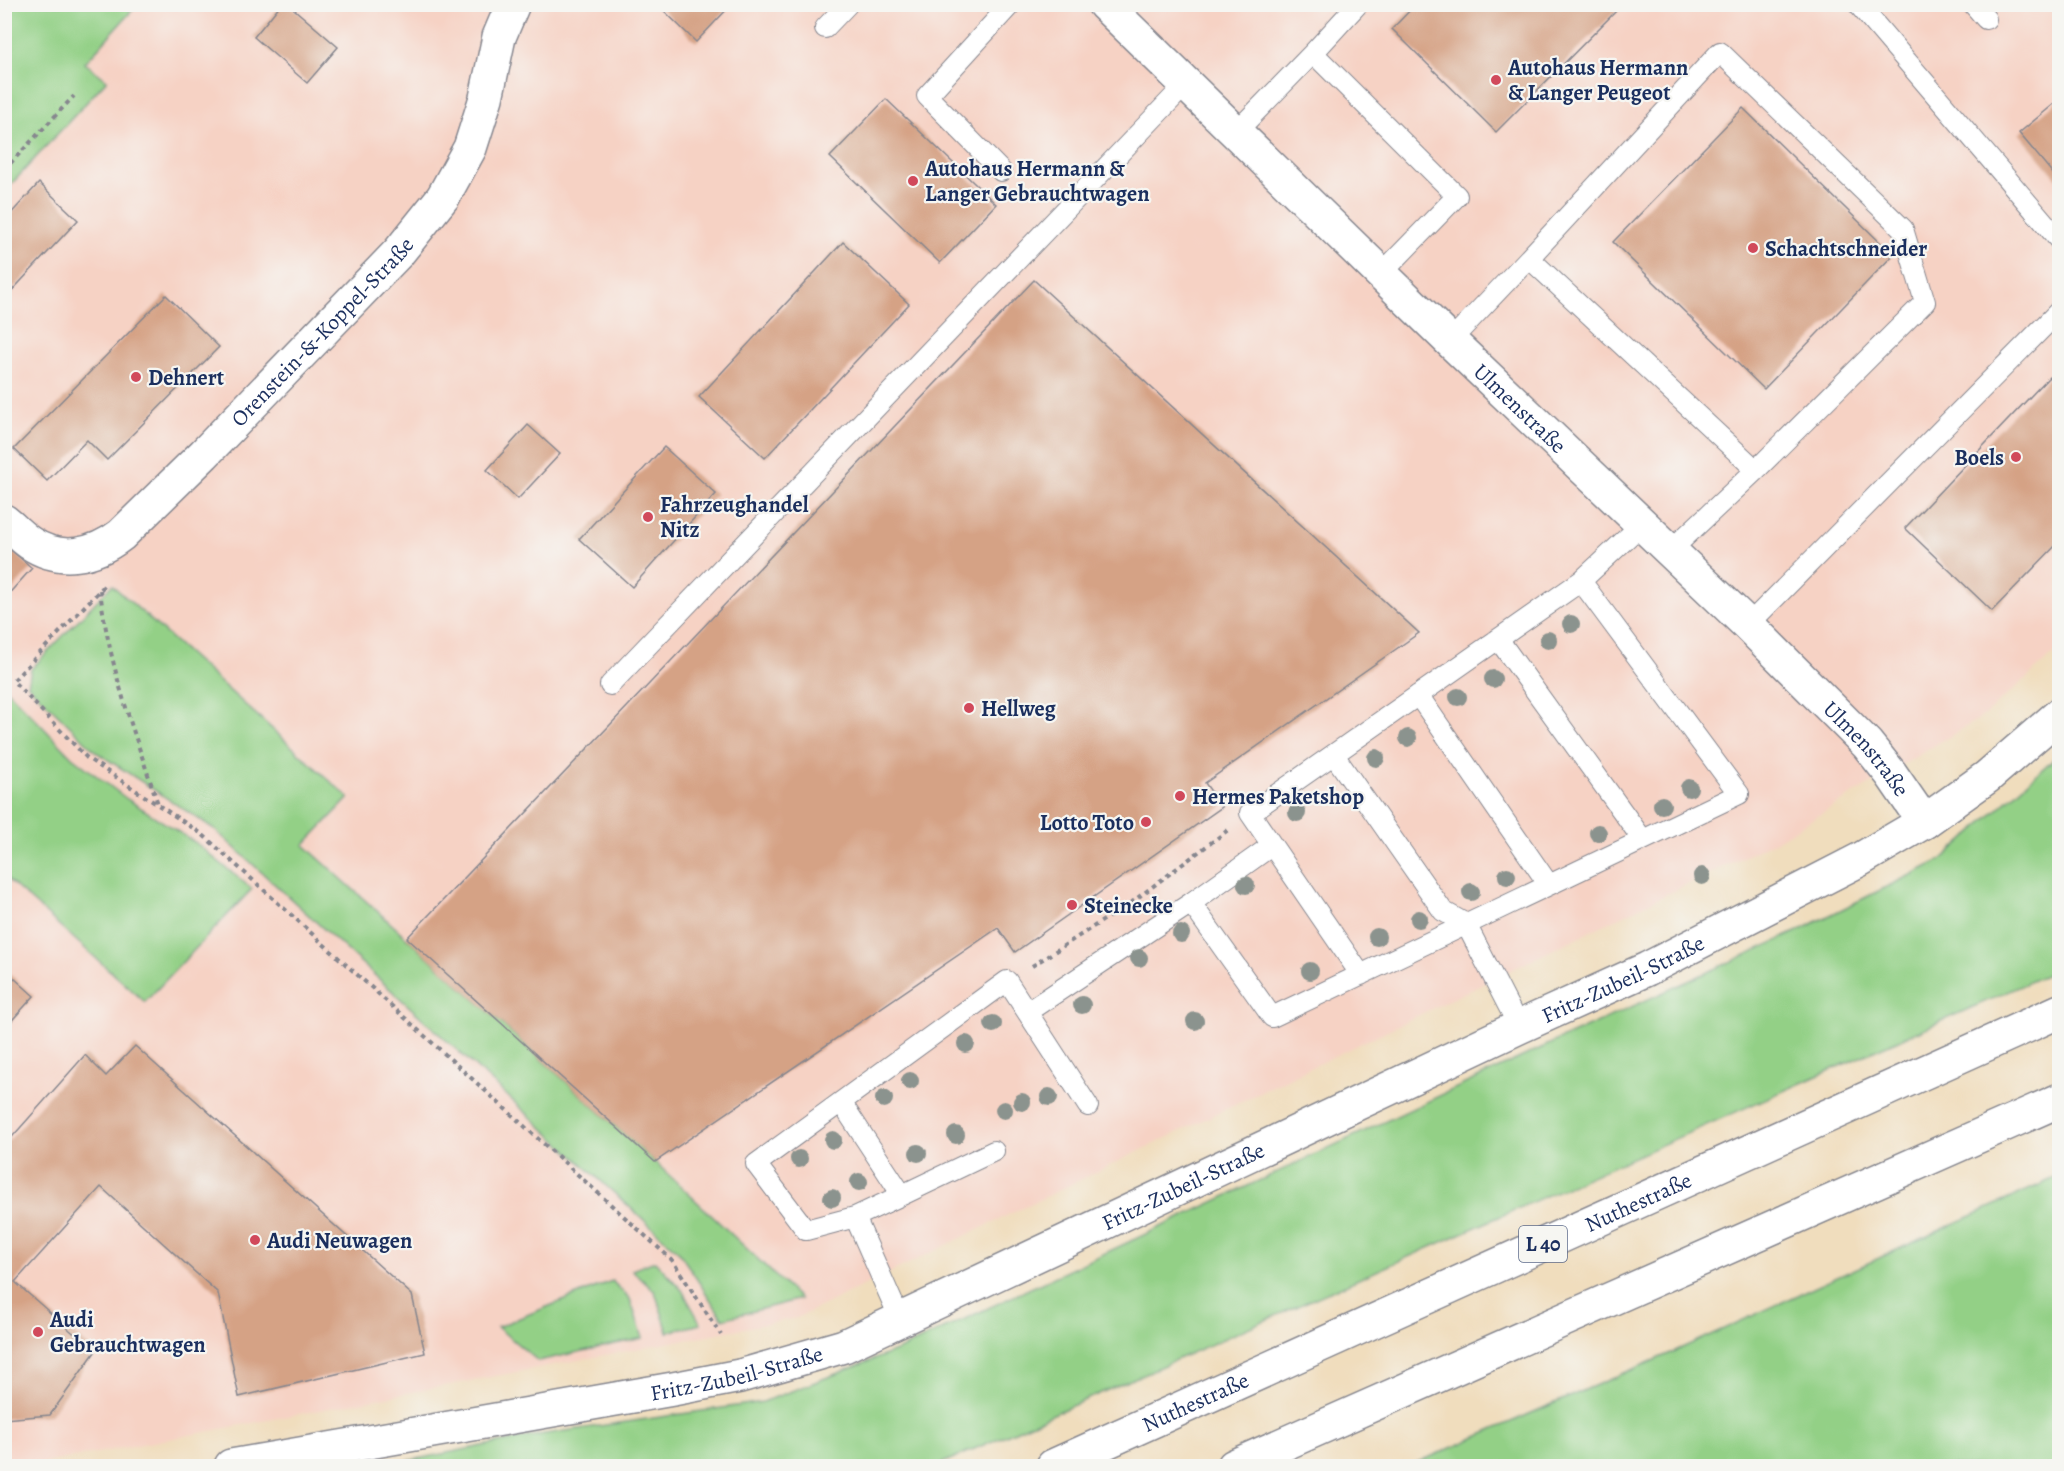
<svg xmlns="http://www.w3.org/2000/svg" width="2064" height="1471" font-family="Alegreya,serif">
<rect width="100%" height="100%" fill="#f6f6f2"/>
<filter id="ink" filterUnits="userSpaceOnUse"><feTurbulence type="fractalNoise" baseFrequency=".0167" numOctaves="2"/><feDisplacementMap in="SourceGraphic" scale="12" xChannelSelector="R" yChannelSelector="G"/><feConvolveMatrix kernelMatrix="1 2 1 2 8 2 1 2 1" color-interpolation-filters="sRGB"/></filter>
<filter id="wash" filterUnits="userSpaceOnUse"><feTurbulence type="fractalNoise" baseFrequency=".008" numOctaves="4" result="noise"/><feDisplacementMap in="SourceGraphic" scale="24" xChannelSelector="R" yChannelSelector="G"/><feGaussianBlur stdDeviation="1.35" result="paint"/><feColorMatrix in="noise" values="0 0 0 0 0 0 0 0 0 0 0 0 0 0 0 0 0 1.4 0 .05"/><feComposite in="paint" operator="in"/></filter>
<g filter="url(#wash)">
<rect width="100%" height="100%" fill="#f0ddbd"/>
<path fill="#f6d2c4" d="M137,5h1922v645l-77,67 -206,124 -979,477 -768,148h-24l-1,-1275 102,-110 -21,-18z"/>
<path fill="#93d086" stroke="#578072" stroke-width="1.5" d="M5,4l132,1 -52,58 22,17 -102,111z
M112,585l237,213 -45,47 351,317 145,137 -77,20 -44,-67 -465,-423 -118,-77 -68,-67 3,-16z
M5,688l67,69 55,42 69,44 56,46 -107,113 -140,-125z
M2059,754v215l-1123,497h-555l157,-31 225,-33 138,-53 653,-307 244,-111 143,-71z
M2059,1176v290h-650l264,-114z
M655,1261l27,29 19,34 -33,8 -13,-40 -23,-22z
M612,1281l18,18 13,39 -105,23 -41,-34z"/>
<g id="blocks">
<path fill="#d5a285" d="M281,4h7l50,43 -31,36 -53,-46z
M657,4h75l-36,38z
M1416,4h207l-127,128 -104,-103z
M886,99l110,105 -56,59 -110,-106z
M2060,99v83l-41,-49z
M1743,108l150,147 -129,134 -151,-147z
M39,183l39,37 -73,78v-78z
M843,242l66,62 -144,154 -66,-61z
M1034,280l385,353 -214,150 17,24 -207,145 -17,-24 -343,234 -248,-224z
M166,295l53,52 -112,113 -20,-20 -40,41 -33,-32z
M2049,377l11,10v154l-68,70 -87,-83z
M528,425l32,29 -42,45 -31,-29z
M664,447l52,47 -84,93 -53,-48z
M4,544l28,24 -28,31z
M4,969l30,27 -30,33z
M135,1046l277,249 13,58 -186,44 -21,-104 -117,-106 -86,95 80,70 -45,63 -46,4v-273l81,-91 21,21z"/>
</g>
</g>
<g filter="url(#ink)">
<use href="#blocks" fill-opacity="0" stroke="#86868e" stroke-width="1.5"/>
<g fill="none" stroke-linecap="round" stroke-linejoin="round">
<g stroke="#86868e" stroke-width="22">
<path id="lane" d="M1858,4l202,237
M1973,4l13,15
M825,28l23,-24
M1313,53l45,-49
M1236,132l77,-79 144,143 -76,78
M1001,171l-74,-75 84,-92
M1529,258l191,-206 183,177 22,73 -169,168
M1450,341l79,-83 227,212 -85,80
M1748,625l312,-315
M1498,639l145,201 96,-46 -158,-213
M610,685l576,-601
M1418,695l131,190 94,-45
M1334,755l109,156 23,13 53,103
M1191,903l81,114 277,-132
M1361,975l-111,-162 331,-232 61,-57
M1027,1012l164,-109 80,-57
M841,1102l61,93 92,-44
M902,1195l-47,22 -49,13 -50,-66 251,-183 81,125
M855,1217l45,102"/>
</g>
<g stroke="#86868e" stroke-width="36">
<g id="street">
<path id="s1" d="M1104,4l346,337 298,284 119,119 24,30 33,48"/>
<path id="s2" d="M4,521c9,7 17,16 26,22 30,20 64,13 91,-8l83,-81 194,-201 45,-56 27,-49 16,-50 13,-61 14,-33"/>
</g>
</g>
<g stroke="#86868e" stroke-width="36">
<g id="secondary">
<path id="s3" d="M231,1466l442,-77 67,-13 104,-30 675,-319 128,-58 214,-110 63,-37 63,-45 73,-63"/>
</g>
</g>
<g stroke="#86868e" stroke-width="36">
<g id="highway">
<path id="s4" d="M1053,1466l1007,-455"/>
<path d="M1234,1466l826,-366"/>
</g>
</g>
<path stroke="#86868e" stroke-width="4" stroke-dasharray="4.5 4.5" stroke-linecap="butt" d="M4,170l70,-74
M104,586l-91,95 74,77 115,76 470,426 49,75
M100,590c9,77 34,142 58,214
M1032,966l100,-64 96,-72"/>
<use href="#lane" stroke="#fff" stroke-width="20"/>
<use href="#street" stroke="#fff" stroke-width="33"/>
<use href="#secondary" stroke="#fff" stroke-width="33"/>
<use href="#highway" stroke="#fff" stroke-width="33"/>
</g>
<g fill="#8b938e">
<circle cx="1571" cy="624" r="9"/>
<circle cx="1548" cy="640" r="9"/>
<circle cx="1493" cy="679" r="9"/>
<circle cx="1458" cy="697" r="9"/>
<circle cx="1408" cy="738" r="9"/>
<circle cx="1376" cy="758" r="9"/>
<circle cx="1689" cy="788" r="9"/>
<circle cx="1662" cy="805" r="9"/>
<circle cx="1297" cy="813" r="9"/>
<circle cx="1598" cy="833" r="9"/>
<circle cx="1507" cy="876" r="9"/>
<circle cx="1702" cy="876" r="9"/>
<circle cx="1246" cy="885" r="9"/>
<circle cx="1471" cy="892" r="9"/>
<circle cx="1419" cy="919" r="9"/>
<circle cx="1181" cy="934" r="9"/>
<circle cx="1377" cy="937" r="9"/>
<circle cx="1139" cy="958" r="9"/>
<circle cx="1310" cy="971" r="9"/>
<circle cx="1082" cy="1005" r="9"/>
<circle cx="1195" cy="1021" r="9"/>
<circle cx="993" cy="1024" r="9"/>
<circle cx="966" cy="1044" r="9"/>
<circle cx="910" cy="1081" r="9"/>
<circle cx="1049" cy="1097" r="9"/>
<circle cx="884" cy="1099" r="9"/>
<circle cx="1022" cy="1102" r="9"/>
<circle cx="1004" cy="1110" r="9"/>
<circle cx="956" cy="1135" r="9"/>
<circle cx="833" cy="1140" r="9"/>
<circle cx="918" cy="1153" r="9"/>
<circle cx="799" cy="1159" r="9"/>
<circle cx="859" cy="1182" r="9"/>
<circle cx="832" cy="1198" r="9"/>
</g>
</g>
<g fill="#d1495b" stroke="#f6f6f2" stroke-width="2">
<circle cx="1496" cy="80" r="6"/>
<circle cx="913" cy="181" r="6"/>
<circle cx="1753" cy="248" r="6"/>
<circle cx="136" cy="377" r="6"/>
<circle cx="2016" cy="457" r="6"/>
<circle cx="648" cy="517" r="6"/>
<circle cx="969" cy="708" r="6"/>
<circle cx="1180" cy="796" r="6"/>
<circle cx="1146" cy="822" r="6"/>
<circle cx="1072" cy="905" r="6"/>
<circle cx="255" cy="1240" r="6"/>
<circle cx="38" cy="1332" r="6"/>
</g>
<g text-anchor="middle" stroke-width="4.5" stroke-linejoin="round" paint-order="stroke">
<rect fill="#f6f6f2" stroke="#5d6b8a" stroke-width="1.5" x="1519" y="1226" width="48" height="36" rx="4.5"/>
<g font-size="21" font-weight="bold" fill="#1b2f5e">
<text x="1543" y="1251">L 40</text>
</g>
<g font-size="22" font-weight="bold" fill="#1b2f5e" stroke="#f6f6f2" text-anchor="start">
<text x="1508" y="75">Autohaus Hermann<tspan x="1508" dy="25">&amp; Langer Peugeot</tspan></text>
<text x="925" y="176">Autohaus Hermann &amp;<tspan x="925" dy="25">Langer Gebrauchtwagen</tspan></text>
<text x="1765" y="256">Schachtschneider</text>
<text x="148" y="385">Dehnert</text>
<text x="2004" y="465" text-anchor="end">Boels</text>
<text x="660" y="512">Fahrzeughandel<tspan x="660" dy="25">Nitz</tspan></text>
<text x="981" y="716">Hellweg</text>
<text x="1192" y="804">Hermes Paketshop</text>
<text x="1134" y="830" text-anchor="end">Lotto Toto</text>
<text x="1084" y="913">Steinecke</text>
<text x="267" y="1248">Audi Neuwagen</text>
<text x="50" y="1327">Audi<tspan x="50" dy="25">Gebrauchtwagen</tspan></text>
</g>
<g font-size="22" fill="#1b2f5e" stroke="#f6f6f2">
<text dy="8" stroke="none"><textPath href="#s2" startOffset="418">Orenstein-&amp;-Koppel-Straße</textPath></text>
<text dy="8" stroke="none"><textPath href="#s1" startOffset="580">Ulmenstraße</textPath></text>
<text dy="8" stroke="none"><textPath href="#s1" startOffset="1066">Ulmenstraße</textPath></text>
<text dy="8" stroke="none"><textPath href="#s3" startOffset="1486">Fritz-Zubeil-Straße</textPath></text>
<text dy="8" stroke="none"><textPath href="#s3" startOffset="1000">Fritz-Zubeil-Straße</textPath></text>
<text dy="8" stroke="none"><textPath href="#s4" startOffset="642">Nuthestraße</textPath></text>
<text dy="8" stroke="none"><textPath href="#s3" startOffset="514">Fritz-Zubeil-Straße</textPath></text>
<text dy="8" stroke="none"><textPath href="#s4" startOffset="156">Nuthestraße</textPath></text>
</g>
</g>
<rect width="2064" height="1471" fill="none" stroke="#f6f6f2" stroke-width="24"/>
</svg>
